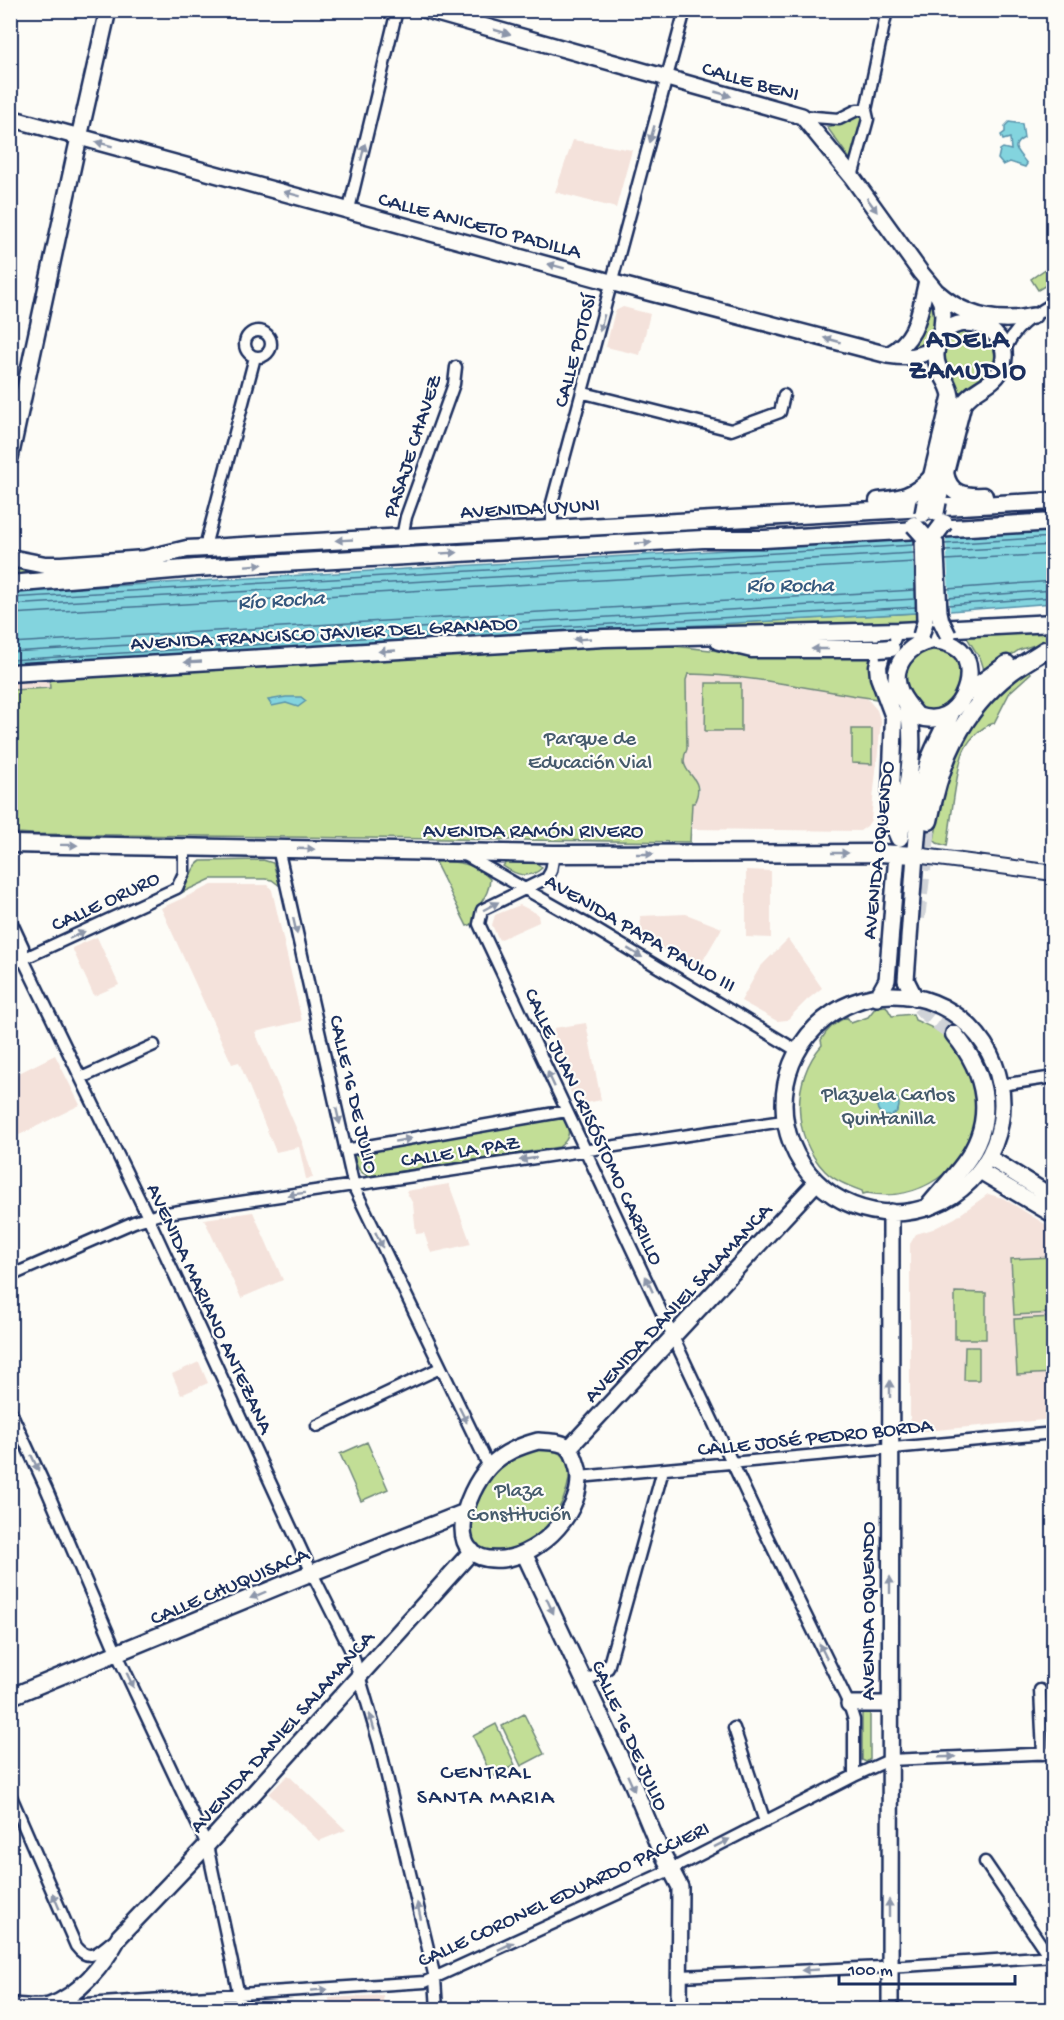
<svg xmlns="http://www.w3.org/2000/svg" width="1064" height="2020" font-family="'Gochi Hand',sans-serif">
<rect width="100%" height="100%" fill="#fdfcf7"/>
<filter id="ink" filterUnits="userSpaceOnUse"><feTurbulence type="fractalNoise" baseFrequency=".0167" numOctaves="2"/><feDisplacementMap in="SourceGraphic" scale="12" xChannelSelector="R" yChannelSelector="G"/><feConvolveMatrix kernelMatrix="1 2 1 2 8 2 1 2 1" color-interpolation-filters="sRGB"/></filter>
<g filter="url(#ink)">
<path fill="#f4e2db" d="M573,140l59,10 -16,58 -61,-16z
M623,307l27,7 -10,41 -34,-8 9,-36z
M688,674h22l148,20 8,3 11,13 4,12 -10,98 -4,6 -7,5 -168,-2v-26h2l5,-10v-6l-15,-24v-8l3,-6 -1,-69z
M49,678l2,10 -40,2v-9z
M746,870l25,1v67l-25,-1z
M212,885h56l4,5 30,131 -47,11 48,112 10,34 -7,1 -7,-32 -23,5 -37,-90 -7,2 -71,-156z
M520,905l18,9 1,8 -40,18 -7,-15 3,-10z
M686,914l36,14 -24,41 -56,-31 -2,-22z
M97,937l22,48 -25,11 -22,-48z
M788,939l34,49 -15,12 -20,20 -10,1 -36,-20 19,-34z
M586,1023l15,77 -24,5 -20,-42 -3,-35z
M55,1055l25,50 -65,32 -4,-10v-50z
M449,1184l22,60 -40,9 -7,-20 -8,1 -3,-30 -7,-13z
M988,1194l15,4 50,31v190l-138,13 -5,-5v-183l6,-10 17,-5 22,-11z
M253,1212l30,68 -42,18 -37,-79z
M199,1362l9,21 -27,12 -9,-21z
M288,1775l58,55 -27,11 -50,-47z
M383,1995l1,14h-54l-1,-11z"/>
<path fill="#c2de96" stroke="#6e867a" stroke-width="1.5" d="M859,114l4,3 -10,41 -3,1 -23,-32 17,-4z
M1053,264v17l-15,9 -7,-11z
M931,298c6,12 6,38 -7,48 -4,2 -10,3 -15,4l12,-17z
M971,329c4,2 9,3 13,6 12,7 14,28 5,38 -11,11 -21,14 -32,28 -7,-19 -28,-56 0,-69 3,-2 10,-2 14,-3z
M825,521l-92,9 -722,47v-13l177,-7z
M916,613v9l-169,7 -90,-2z
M1053,632v7l-34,11 -34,23 -4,-13 -15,-24 1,-2 18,1z
M601,644h53l94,10h128l7,46c-64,-9 -129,-25 -195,-26l-2,6 1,69c-13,27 22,25 7,54h-2l-2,39 -658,-8 -15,-1 -6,-3v-140l39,-2 -1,-10z
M932,647c5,1 10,1 15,3 18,6 16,37 5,50 -4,5 -10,8 -15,12l-17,-3c-4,-7 -10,-14 -14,-21 -9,-19 12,-34 26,-41z
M1029,667l2,6 -21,19 -16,31c-14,4 -28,19 -32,33 -8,28 -10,61 -15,90l-10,-3 -3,-3 13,-66 6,-18 29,-49z
M706,683h35v48h-36z
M852,729h20v35l-20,-1z
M263,860l10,3 7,23 -8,-6 -7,-1h-54l-28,13c6,-10 8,-25 18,-31z
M435,862c21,-1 41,1 55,17 -1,20 -16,26 -17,45l-6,2z
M506,862l31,1 5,5c-13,12 -26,7 -39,-2z
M886,1006l6,10 21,-2 2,6c11,5 23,9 32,17 12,11 21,27 25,43 4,13 8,26 5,40 -11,50 -59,83 -110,73l-4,1 -1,-3c-13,-5 -27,-10 -37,-20 -33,-34 -34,-91 -3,-126l-1,-5c6,-11 14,-18 26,-23l4,6 17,-6 8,-10z
M563,1116c6,13 10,21 -4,31l-189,29c-13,-2 -14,-13 -17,-24z
M1053,1257v56l-39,2 -3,-56z
M955,1292l31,1v46h-31z
M1053,1317v56l-36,2 -3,-56z
M965,1347h14v33h-15z
M367,1442l21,47 -27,12 -21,-47z
M538,1450c9,0 19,0 26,7 7,9 6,21 3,31 -8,31 -36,62 -70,63 -51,1 -15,-67 4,-84 12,-10 23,-14 37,-17z
M862,1710h8v49l-4,3 -4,-2z
M524,1714l20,40 -23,12 -19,-40z
M496,1724l19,41 -23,12 -19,-41z"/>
<path fill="#83d4de" stroke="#5992ab" stroke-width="1.5" d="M1009,122l13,2 2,14c-17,9 -3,16 3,26l-2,3 -15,-5 -7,3 -5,-6 2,-9 3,-2 8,2 -1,-12 -7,2 -2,-5 4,-3v-6z
M1053,531v72l-103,8 -589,33 -350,22v-74z
M286,697h15l5,4 -8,6 -12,-4 -14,3 -4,-6z
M877 1105a11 11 0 1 1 22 0a11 11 0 1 1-22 0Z"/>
<path fill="#fdfcf7" d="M946,538l4,73 -34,2 -4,-74z"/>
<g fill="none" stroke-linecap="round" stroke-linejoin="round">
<path stroke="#457191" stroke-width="1.5" d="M944,544l110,-7
M945,551l109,-6
M945,560l109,-6
M947,589l107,-8
M10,598l904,-53
M947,598l107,-8
M10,605l904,-52
M948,605l106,-8
M10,614l905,-52
M10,643l905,-53
M10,652l905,-53
M10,660l351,-22 555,-31"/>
<path stroke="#d0d3d8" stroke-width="16" stroke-dasharray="16 8" stroke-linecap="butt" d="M917,918l12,-97
M909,985c5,24 27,36 45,49"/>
<g stroke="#1b2f5e" stroke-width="15">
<path id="minor" d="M802,116l37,3 18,-9h9
M852,177l16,-58 -2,-9 21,-100
M349,209l48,-199
M245 344a13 13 0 1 1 26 0a13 13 0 1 1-26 0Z
M1004,353c8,-25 28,-37 50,-50
M584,393l147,37 49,-18 4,-17
M552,528v-25l133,-493
M402,537l4,-20 48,-133 2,-17
M207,548v-9l48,-182
M278,848l76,339 135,280
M554,854l-3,17 -4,7 -65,32 -3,14 283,602 87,178 5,16v56
M465,855l120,68 211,127
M10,919l13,28v12
M10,941l5,10 8,8 125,258 164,356 41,82 26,88 56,235 2,32
M10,965l167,-77 7,-15v-26
M81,1078l73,-33
M1001,1085l53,-8
M345,1150l221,-39
M10,1276l124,-54 26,-8 623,-93
M10,1410l36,78 71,166 90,191 35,165
M317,1426l123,-58
M579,1477l475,-44
M585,1682l23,-14 55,-198
M1040,1690l3,64
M734,1728l31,94
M10,1794l66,152c15,20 25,2 41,-8
M985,1862l64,94
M680,1976l224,-10 150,-10
M55,2006l370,-24 245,-112 184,-94 35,-16 165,-7"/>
</g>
<g stroke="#1b2f5e" stroke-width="18">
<path id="tertiary" d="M915,855l139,18"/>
</g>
<g stroke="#1b2f5e" stroke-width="20">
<path id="secondary" d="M426,10l376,106 50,61 69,96 14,17 6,12 2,13 -1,13 -4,13
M10,118l615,168 263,69c19,3 33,3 49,-9
M937,292c27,24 60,32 96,24
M888,355c31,-16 31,-43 39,-74
M10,458l66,-307 32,-141
M925,503l26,-107c-2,-16 -16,-25 -15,-42 2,-51 82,-33 66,13 -7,19 -28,20 -39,37l-25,98
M923,535l2,87
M935,535l4,77 2,9
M784 1104a109 109 0 1 1 218 0a109 109 0 1 1-218 0Z
M877,998l10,-18 10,-126
M915,998l-9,-18 9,-125
M988,1157l66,41
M980,1171l74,44
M538,1441c9,1 24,0 31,7 5,5 7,15 9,21 8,40 -37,86 -75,90 -63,6 -39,-66 -13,-93 14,-14 30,-20 48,-25z
M569,1448l246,-264
M524,1553l109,232 25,60 22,42 -1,123
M10,1697l291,-120 164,-65
M849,1704h40
M10,2006c12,0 27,3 39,0 30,-10 55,-42 70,-69l88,-92 265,-294
M890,2010l1,-798"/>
</g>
<g stroke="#1b2f5e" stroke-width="21">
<path id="primary" d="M945,473c4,22 19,24 39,23
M878,501c22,-2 37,-5 52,-22
M10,558l35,7h16l84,-6 42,-10 20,-1c282,-16 564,-30 847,-47
M10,584l186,-16 507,-29h61l290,-17
M892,638l-10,14 -4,14 1,11 15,40 -4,100 9,21
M933,640c10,1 19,3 27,10 22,21 0,82 -43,66 -6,-7 -13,-15 -17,-24 -11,-25 8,-48 33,-52z
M719,641l33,8h127
M10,673l594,-35 295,-7 155,-8
M964,695l43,-31
M929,821c12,-61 31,-108 81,-148 10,-8 23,-15 35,-23
M900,837c5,-41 18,-92 7,-132
M10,844l544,10 325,-1 36,2c3,-31 4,-64 14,-94 6,-16 15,-32 22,-48
M928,1207c12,-15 25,-28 36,-43 33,-43 23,-91 -10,-130"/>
</g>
<use href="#minor" stroke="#fdfcf7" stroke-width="10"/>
<use href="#tertiary" stroke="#fdfcf7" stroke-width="14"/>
<use href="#secondary" stroke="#fdfcf7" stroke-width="15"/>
<use href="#primary" stroke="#fdfcf7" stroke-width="16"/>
<g stroke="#1b2f5e" stroke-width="20" stroke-linecap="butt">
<path id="secondary-bridge" d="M936,513l2,-11
M923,514l2,-11
M941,621l7,14
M921,636l4,-14"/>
</g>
<g stroke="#1b2f5e" stroke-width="21" stroke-linecap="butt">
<path id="primary-bridge" d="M914,525l9,10
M935,535l9,-12
M879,649l12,-1"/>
</g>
<use href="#secondary-bridge" stroke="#fdfcf7" stroke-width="15"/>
<use href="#primary-bridge" stroke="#fdfcf7" stroke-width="16"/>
</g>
<defs><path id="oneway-solid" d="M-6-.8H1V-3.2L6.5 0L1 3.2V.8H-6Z" transform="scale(1.5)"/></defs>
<g fill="#8c96aa">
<use href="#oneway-solid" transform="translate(502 32) rotate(16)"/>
<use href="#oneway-solid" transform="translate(723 94) rotate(16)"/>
<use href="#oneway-solid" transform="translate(652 134) rotate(106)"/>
<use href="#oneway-solid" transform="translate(104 144) rotate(-165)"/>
<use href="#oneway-solid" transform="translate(363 152) rotate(-76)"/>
<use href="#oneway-solid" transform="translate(292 194) rotate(-165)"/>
<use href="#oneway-solid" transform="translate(872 205) rotate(54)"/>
<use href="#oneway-solid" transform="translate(556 266) rotate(-165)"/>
<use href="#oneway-solid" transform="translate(602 323) rotate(105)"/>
<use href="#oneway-solid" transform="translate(832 340) rotate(-165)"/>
<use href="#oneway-solid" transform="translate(344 540) rotate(177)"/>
<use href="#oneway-solid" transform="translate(643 543) rotate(-3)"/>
<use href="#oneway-solid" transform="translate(449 553) rotate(-3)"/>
<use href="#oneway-solid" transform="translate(254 565) rotate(-4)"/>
<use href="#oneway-solid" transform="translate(582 639) rotate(177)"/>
<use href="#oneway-solid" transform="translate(820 649) rotate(180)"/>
<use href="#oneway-solid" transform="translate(387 651) rotate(177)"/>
<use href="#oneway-solid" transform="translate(193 662) rotate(177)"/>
<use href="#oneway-solid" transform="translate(69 845) rotate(1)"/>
<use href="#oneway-solid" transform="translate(306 849) rotate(2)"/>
<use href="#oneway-solid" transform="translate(840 853)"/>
<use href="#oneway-solid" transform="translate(645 854)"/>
<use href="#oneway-solid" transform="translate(491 906) rotate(-28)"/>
<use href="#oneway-solid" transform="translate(295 926) rotate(77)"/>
<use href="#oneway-solid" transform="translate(77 935) rotate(-24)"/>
<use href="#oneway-solid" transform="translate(635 953) rotate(31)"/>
<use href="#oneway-solid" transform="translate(551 1079) rotate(-115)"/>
<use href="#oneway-solid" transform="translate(338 1116) rotate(77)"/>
<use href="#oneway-solid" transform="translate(403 1140) rotate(-10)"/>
<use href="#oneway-solid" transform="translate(528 1159) rotate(171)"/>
<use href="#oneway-solid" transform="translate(296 1194) rotate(173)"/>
<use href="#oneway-solid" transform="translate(379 1240) rotate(65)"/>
<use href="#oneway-solid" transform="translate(649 1284) rotate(-115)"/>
<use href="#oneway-solid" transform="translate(890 1389) rotate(-90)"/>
<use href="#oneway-solid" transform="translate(463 1415) rotate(64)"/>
<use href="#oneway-solid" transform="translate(35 1463) rotate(65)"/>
<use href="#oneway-solid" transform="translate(890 1585) rotate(-90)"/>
<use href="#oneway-solid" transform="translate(258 1595) rotate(157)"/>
<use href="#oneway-solid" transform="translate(550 1606) rotate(65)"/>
<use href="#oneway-solid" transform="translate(823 1651) rotate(-116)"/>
<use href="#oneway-solid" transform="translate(130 1680) rotate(65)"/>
<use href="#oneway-solid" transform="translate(372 1722) rotate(-106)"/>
<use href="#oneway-solid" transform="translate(947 1757) rotate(-2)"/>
<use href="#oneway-solid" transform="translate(631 1783) rotate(66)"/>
<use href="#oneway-solid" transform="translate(722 1843) rotate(-27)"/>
<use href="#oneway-solid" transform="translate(56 1901) rotate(-113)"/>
<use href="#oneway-solid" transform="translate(889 1908) rotate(-90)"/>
<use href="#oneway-solid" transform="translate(419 1911) rotate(-103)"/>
<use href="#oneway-solid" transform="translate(506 1946) rotate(-25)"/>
<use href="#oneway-solid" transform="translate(810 1970) rotate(177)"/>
<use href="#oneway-solid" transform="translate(319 1990) rotate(-4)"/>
</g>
</g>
<g text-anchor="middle" stroke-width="4.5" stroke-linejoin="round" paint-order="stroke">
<g font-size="21" fill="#1b2f5e" stroke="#fdfcf7">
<text transform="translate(751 80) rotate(16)" y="7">CALLE BENI</text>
<text transform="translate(480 224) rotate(15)" y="7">CALLE ANICETO PADILLA</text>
<text transform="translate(574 350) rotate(-75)" y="7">CALLE POTOSÍ</text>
<text transform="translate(411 446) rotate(-72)" y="7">PASAJE CHAVEZ</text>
<text transform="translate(530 507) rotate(-3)" y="7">AVENIDA UYUNI</text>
<text transform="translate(324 632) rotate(-3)" y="7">AVENIDA FRANCISCO JAVIER DEL GRANADO</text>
<text x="533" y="837">AVENIDA RAMÓN RIVERO</text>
<text transform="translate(877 850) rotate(-84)" y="7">AVENIDA OQUENDO</text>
<text transform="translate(105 900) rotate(-25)" y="7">CALLE ORURO</text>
<text transform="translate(641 932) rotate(30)" y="7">AVENIDA PAPA PAULO III</text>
<text transform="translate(355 1094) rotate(77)" y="7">CALLE 16 DE JULIO</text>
<text transform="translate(595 1126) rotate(65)" y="7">CALLE JUAN CRISÓSTOMO CARRILLO</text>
<text transform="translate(460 1150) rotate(-9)" y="7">CALLE LA PAZ</text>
<text transform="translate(677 1302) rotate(-47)" y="7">AVENIDA DANIEL SALAMANCA</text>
<text transform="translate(211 1308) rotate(65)" y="7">AVENIDA MARIANO ANTEZANA</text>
<text transform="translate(815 1436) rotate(-6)" y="7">CALLE JOSÉ PEDRO BORDA</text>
<text transform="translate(229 1585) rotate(-23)" y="7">CALLE CHUQUISACA</text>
<text transform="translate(867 1611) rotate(-90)" y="7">AVENIDA OQUENDO</text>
<text transform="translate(281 1731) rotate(-48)" y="7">AVENIDA DANIEL SALAMANCA</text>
<text transform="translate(631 1735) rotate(66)" y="7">CALLE 16 DE JULIO</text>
<text transform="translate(563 1893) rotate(-25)" y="7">CALLE CORONEL EDUARDO PACCIERI</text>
</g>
<g font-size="21" fill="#455b6c" stroke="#fdfcf7">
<text x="590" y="744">Parque de<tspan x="590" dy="24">Educación Vial</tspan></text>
<text x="888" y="1100">Plazuela Carlos<tspan x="888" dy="24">Quintanilla</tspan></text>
<text x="519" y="1496">Plaza<tspan x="519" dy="24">Constitución</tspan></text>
</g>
<g font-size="22" font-style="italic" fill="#35587e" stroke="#fdfcf7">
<text x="790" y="591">Río Rocha</text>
<text transform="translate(281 598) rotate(-3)" y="8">Río Rocha</text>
</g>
<g font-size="22" letter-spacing="1.5" fill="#1b2f5e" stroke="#fdfcf7">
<text x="486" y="1778">CENTRAL<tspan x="486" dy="25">SANTA MARIA</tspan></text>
</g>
<g font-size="27" font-weight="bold" letter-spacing="1.5" fill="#1b2f5e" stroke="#fdfcf7">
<text x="968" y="347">ADELA<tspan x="968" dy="31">ZAMUDIO</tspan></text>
</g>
</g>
<rect width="1064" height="2020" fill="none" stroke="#fdfcf7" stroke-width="36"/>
<rect x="18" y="18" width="1028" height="1984" fill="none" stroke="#1b2f5e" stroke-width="2" filter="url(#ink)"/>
<path d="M839 1975v9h176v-9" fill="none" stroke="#1b2f5e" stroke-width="3"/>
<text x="848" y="1975" font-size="18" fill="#1b2f5e" stroke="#fdfcf7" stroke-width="4.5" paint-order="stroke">100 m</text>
</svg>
